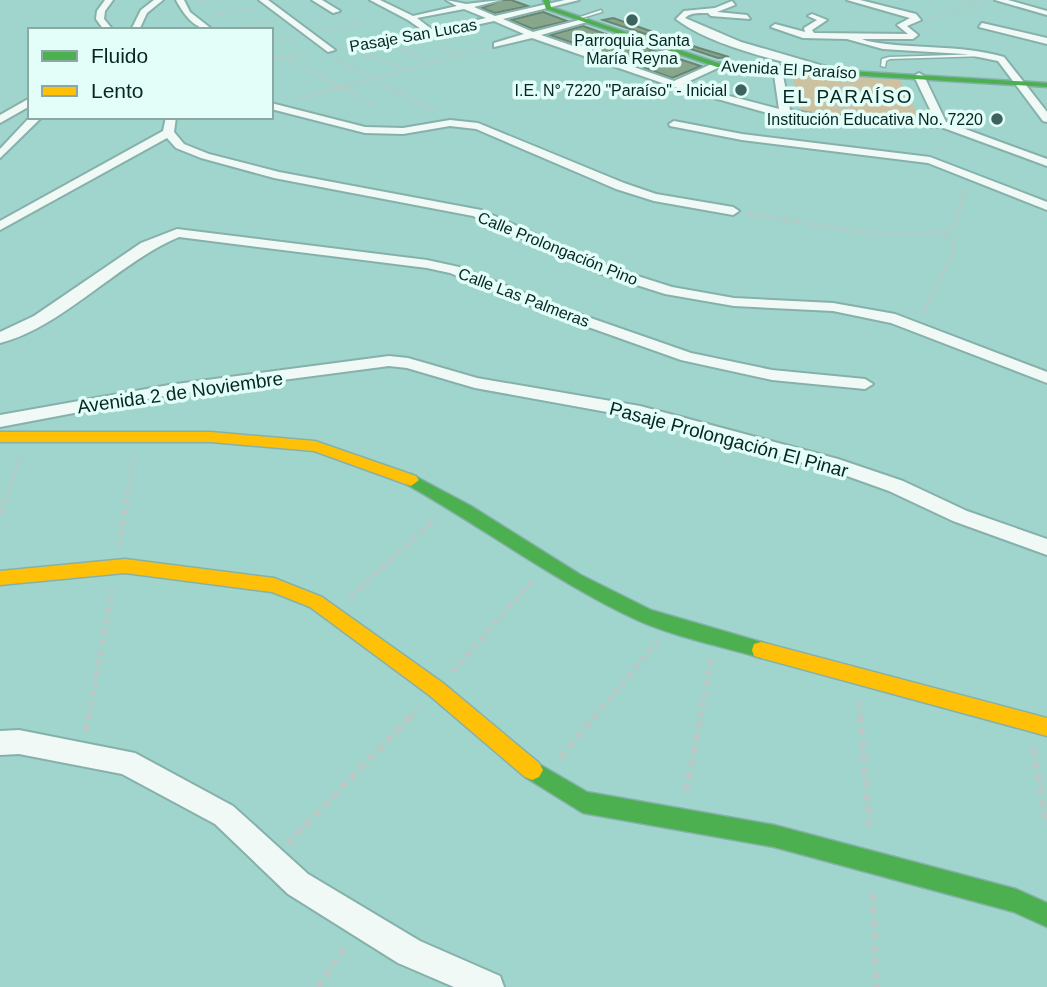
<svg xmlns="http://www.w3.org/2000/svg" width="1047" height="987" font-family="Helvetica,sans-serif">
<rect width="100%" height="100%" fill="#9fd5cc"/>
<path fill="#ccc2a1" d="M792,74l108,6 20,39 -119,-7z"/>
<path fill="#88a68b" stroke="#698573" stroke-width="2" d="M503,0h8l17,6 -33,7 -13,-5z
M543,12l24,9 -34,8 -22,-9z
M613,18l86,30 30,9 -11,1 -115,-38z
M583,26l25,9 -32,9 -26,-9z
M624,40l30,10 -35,9 -26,-9z
M670,56l31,10 -29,12 -35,-13z"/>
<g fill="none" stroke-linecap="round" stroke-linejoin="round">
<g stroke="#86b1aa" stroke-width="3">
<path id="lane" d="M601,10l1,2 -23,7 -2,-1z
M984,54l2,2 -96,3 -4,2 -1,6 -4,-1 1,-7 7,-2z"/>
</g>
<g stroke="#86b1aa" stroke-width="4">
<path id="street" d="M105,0h8l-8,11 -1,8 9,11h-9l-8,-11 1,-8z
M154,0h9l-16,13 -8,17h-8l10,-20z
M176,0h8l6,12 23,18c-18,0 -29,-15 -37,-30z
M259,0h9l67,50 -7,2z
M312,0h10l18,11 -7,2z
M370,0h10l33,16 44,-10 -11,-6 20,4 35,-4 -27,7 21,9 70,-16h14l-76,19 30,13 54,-14v4l-46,13 35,12 51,-15v4l-42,14 34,12 54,-14v4l-45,13 46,16 40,-18h6v4l-37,17 96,25 -6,-41 8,-2 9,44 29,5 116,5 -21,-44 5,-3 5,3 22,46 101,37v7l-106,-39 -122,-6 -55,-9 -93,-26 -139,-48 -38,9v-4l30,-9 -30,-13 -51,11v-4l43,-10 -22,-9 -47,9 17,13 -3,5 -23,-16z
M847,0h13l56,14 5,6 -14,6 11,9 -5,4h-51l5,2c46,9 92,3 137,16l43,55v10l-4,-1 -45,-60 -34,-7 -81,-5 -36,-10 -44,-1 -32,-11 4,-3 30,8 -1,-4 13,-8 -9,-4 4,-2 15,6 -15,10 2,3 94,1 -11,-9 13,-7z
M995,0h13l39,11v4z
M732,1l3,4 -18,7 30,3 3,4 -39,-3 -3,-3c-9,0 -17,-1 -23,5l56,24 103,30 -5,3c-47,-11 -126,-27 -163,-56l8,-8 31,-3z
M982,23l65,15v6l-68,-17z
M30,98v8l-30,17v-8z
M271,103l94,24 38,1 47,-8 28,3 146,60 32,11 77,13 6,4 -6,4 -79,-14 -38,-12 -140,-60 -26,-3 -47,8 -38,-1 -94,-24z
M30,117h12l-42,41v-9z
M166,117h10l-2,15 10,12 25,10 70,18 202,38 128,57 63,20 62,11 99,5 62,11 152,58v11l-156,-60 -58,-12 -99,-5 -69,-12 -66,-21 -126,-57 -199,-38 -73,-20 -25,-10 -9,-10 -167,92v-9l163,-90z
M674,121l68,13 188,23 117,45v8l-119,-47 -186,-23 -72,-14 -1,-2z
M177,229l250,31 32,7 100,40 132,46 81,17 93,9 8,5 -8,5 -93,-9 -91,-20 -132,-47 -99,-40 -23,-5 -248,-31c-60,25 -118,91 -179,106v-11l34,-16 107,-73z
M389,356l19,2 69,20 163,28 198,53 65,22 64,30 80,28v16l-94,-34 -64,-30 -56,-20 -193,-53 -165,-30 -68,-20 -18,-2 -220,29 -169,32v-12l169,-30z
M19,730l116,23 98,53 75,68 112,67 80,35 4,11h-50l-56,-24 -110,-69 -73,-70 -93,-50 -103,-20 -19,1v-24z"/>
</g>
<g stroke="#86b1aa" stroke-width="3">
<path id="fast" d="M543,0h6l2,7 167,56 329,20v4l-330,-20 -171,-58z
M411,474l60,32 110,69 70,35 117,34 2,6 -2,6 -7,2c-37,-11 -89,-22 -124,-38 -81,-38 -153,-92 -231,-136l-3,-4 3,-4z
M532,760l55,32 187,33 242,64 31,14v24l-33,-15 -240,-65 -191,-34 -58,-36 -4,-7 4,-7z"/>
</g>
<g stroke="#86b1aa" stroke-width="3">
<path id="slow" d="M0,432h211l104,9 101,35 3,4 -8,6 -97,-35 -103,-9h-211z
M125,559l149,19 48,19 121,86 96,80 4,7 -4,7 -7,3 -7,-3 -96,-82 -119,-88 -38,-15 -147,-19 -125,12v-14z
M761,642l286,76v18l-286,-78 -7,-2 -2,-6 2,-6z"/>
</g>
<path stroke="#b8c9c6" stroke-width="2" stroke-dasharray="2.5 2" stroke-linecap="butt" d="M959,0l27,6
M195,2l13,-2
M212,16l43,-8
M928,19l49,-14
M231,30l38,-8
M326,30l34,-6
M271,40l19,-4
M384,41l46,21
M437,45l24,9
M352,47l53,23
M343,48l68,-12
M287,58l52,29
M271,60l39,-7
M337,60l51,27
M344,87l142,-39
M839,87l7,-3 8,3"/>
<path stroke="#b8c9c6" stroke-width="2.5" stroke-dasharray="2.5 2" stroke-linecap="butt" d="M336,85l38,21
M385,85l50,26
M844,85l-29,11 12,4 31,-12 -9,-3
M877,87l14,5 -48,18 -13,-5z
M835,89l44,15
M904,91l8,17
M302,98l48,-13
M964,195l2,-6"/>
<path stroke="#b8c9c6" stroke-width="3.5" stroke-dasharray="3.5 2.5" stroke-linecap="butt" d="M748,213c59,9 148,32 205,16l12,-36
M923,313l31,-61v-6l-10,-12
M4,502l17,-46
M126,502l8,-48"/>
<path stroke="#b8c9c6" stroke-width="5" stroke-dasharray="6 4.5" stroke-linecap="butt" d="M0,514l5,-14
M119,546l8,-46
M350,597l86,-79
M452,672l82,-93
M859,701l1,16
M89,717l23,-128
M410,717l10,-10
M594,717l64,-76
M700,717l11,-57"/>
<path stroke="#b8c9c6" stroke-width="6" stroke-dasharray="8 5" stroke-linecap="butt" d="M860,715l10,117
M86,732l3,-17
M1033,748l14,77
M560,758l36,-43
M686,792l15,-77
M287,844l125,-129
M873,893l3,94
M318,987l29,-43"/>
<use href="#lane" fill="#f1f9f7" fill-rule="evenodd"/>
<use href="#street" fill="#f1f9f7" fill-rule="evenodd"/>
<use href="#fast" fill="#4caf50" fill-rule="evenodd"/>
<use href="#slow" fill="#ffc107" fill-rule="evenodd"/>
</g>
<g fill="#3c635e" stroke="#e3fef8" stroke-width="2.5">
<circle cx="632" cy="20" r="7"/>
<circle cx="741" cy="90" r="7"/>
<circle cx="997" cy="119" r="7"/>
</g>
<g text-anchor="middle" stroke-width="7" stroke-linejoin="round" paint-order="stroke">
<g font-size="16" fill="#062622" stroke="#e3fef8">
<text transform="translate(413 35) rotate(-10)" y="6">Pasaje San Lucas</text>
<text transform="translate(789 69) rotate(3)" y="6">Avenida El Paraíso</text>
<text transform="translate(558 248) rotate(22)" y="6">Calle Prolongación Pino</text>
<text transform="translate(524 297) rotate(21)" y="6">Calle Las Palmeras</text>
</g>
<g font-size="16" fill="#062622" stroke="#e3fef8" text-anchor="end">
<text x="632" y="46" text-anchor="middle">Parroquia Santa<tspan x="632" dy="18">María Reyna</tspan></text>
<text x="727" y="96">I.E. N° 7220 "Paraíso" - Inicial</text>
<text x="983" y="125">Institución Educativa No. 7220</text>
</g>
<g font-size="19" letter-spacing="2" fill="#062622" stroke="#e3fef8">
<text x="848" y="103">EL PARAÍSO</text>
</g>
<g font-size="19" fill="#062622" stroke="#e3fef8">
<text transform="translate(180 392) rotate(-8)" y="7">Avenida 2 de Noviembre</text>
<text transform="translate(729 439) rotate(15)" y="7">Pasaje Prolongación El Pinar</text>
</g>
</g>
<rect x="28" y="28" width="245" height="91" fill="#e3fef8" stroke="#8ba8a2" stroke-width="2"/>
<rect x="42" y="51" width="35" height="10" fill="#4caf50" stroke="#8ba8a2" stroke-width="2"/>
<text x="91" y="63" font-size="21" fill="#062622">Fluido</text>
<rect x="42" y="86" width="35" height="10" fill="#ffc107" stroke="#8ba8a2" stroke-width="2"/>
<text x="91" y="98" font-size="21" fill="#062622">Lento</text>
</svg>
